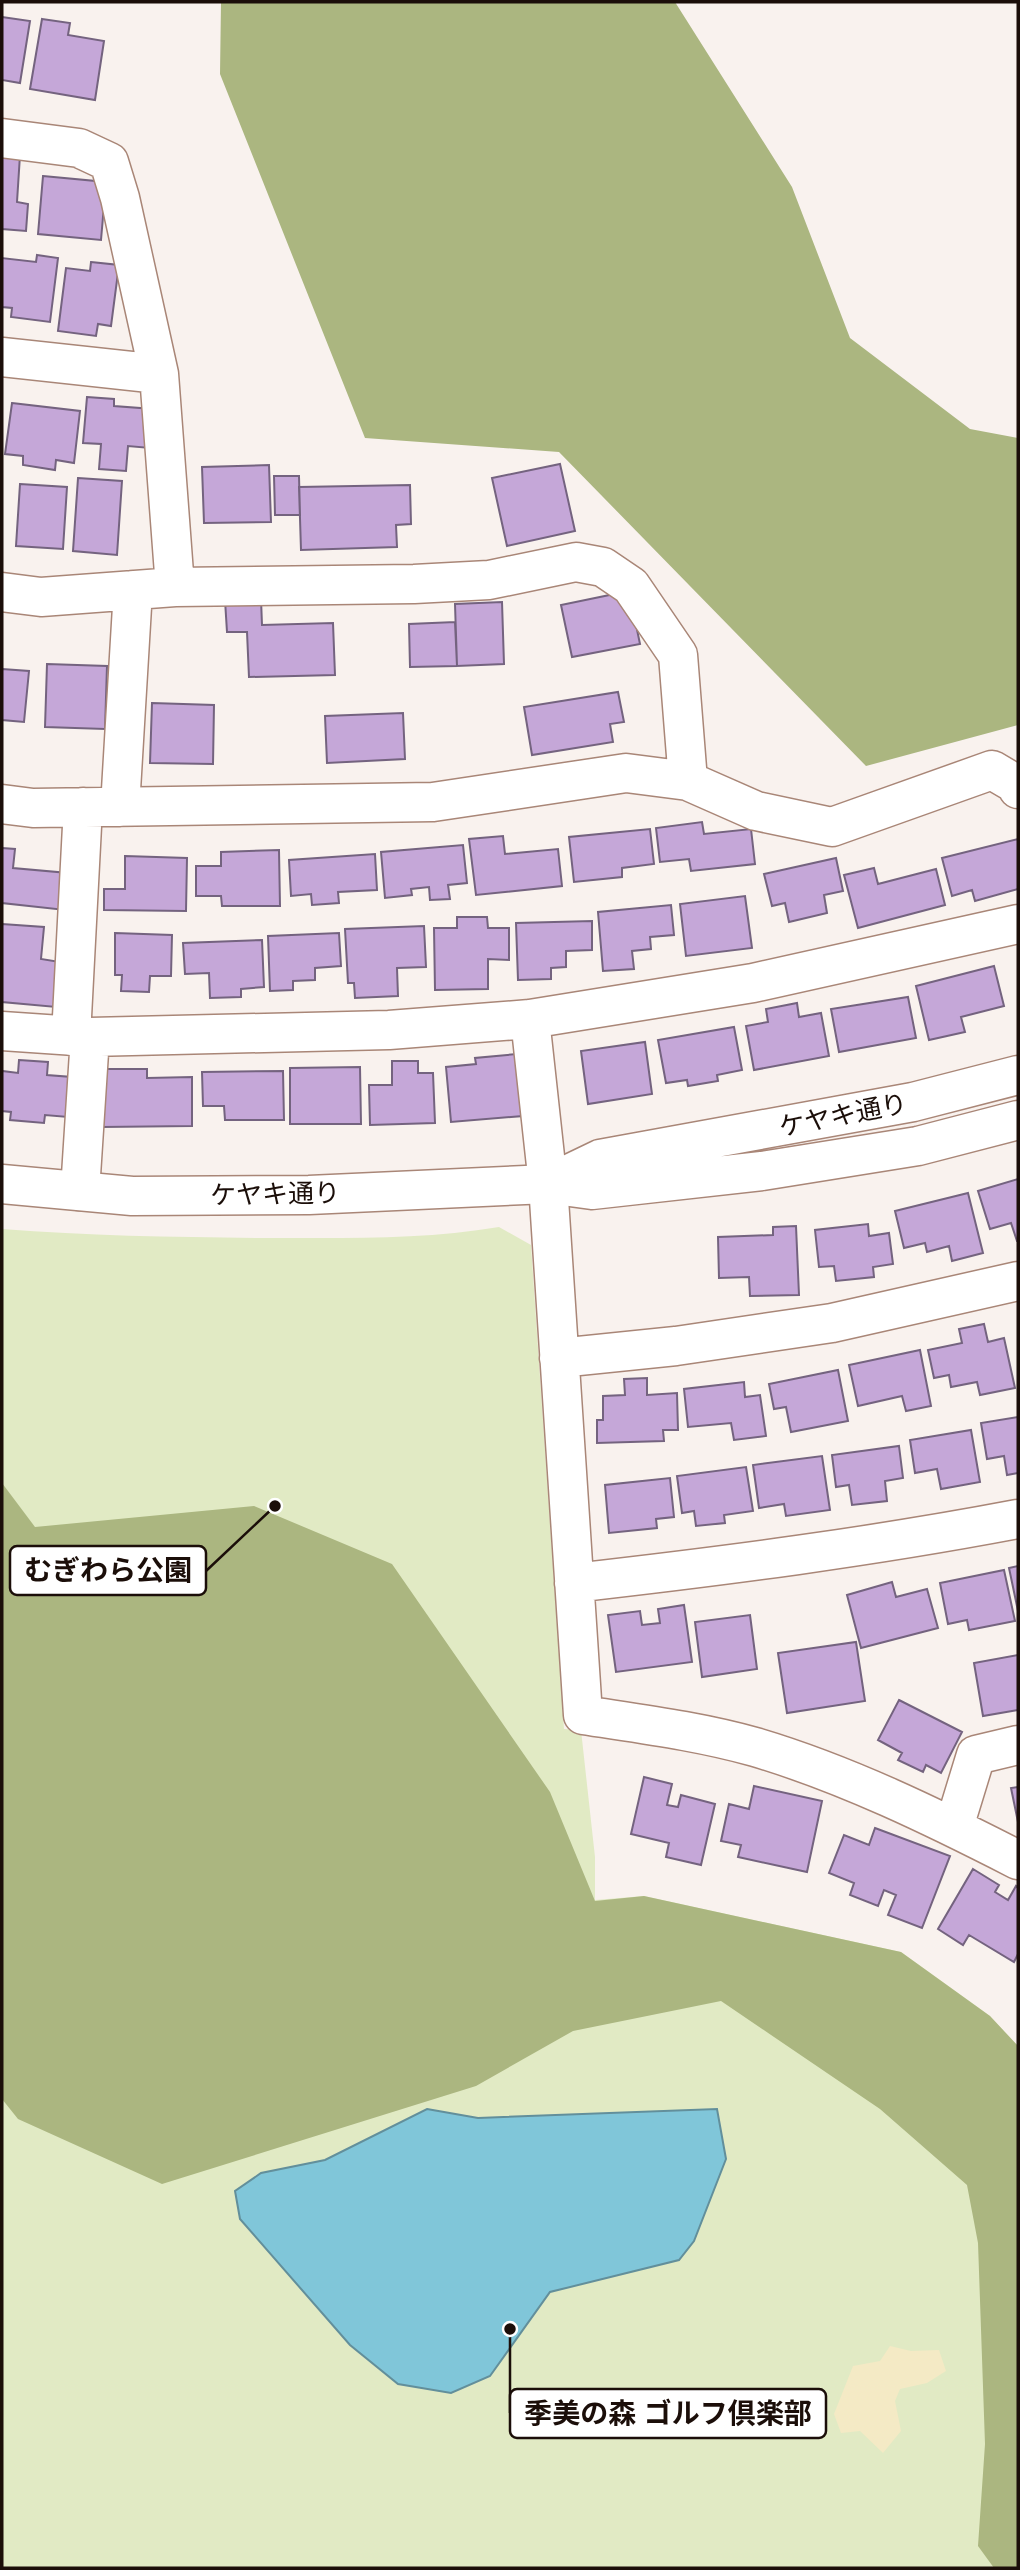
<svg xmlns="http://www.w3.org/2000/svg" width="1020" height="2570" font-family="Mulish,'Noto Sans JP',sans-serif">
<rect width="100%" height="100%" fill="#f9f2ee"/>
<path fill="#e1eac4" d="M499,1227l32,18 33,484 17,1 14,127v43l49,-4 257,56 89,64 28,30v522h-1016v-1339c87,7 174,8 262,9 78,0 158,2 235,-11z"/>
<path fill="#abb680" d="M221,2h454l117,185 58,151 120,91 48,9v287l-152,41 -307,-314 -194,-14 -145,-364z
M2,1483l33,44 219,-21 138,58 158,228 45,109 49,-5 257,56 89,64 28,30v522h-24l-16,-22 7,-102 -7,-201 -11,-58 -87,-76 -159,-108 -148,30 -97,55 -314,98 -144,-65 -16,-20z"/>
<path fill="#f4eac5" d="M890,2346l21,5 28,-1 7,21 -19,12 -27,6 -5,12 6,30 -18,22 -23,-22 -19,2 -7,-19 19,-48 27,-5z"/>
<path fill="#80c6d9" stroke="#628f9b" stroke-width="2" d="M427,2109l51,9 239,-9 9,50 -32,82 -15,19 -129,32 -60,84 -39,17 -53,-9 -48,-39 -110,-126 -5,-28 26,-18 64,-13z"/>
<path fill="#c5a7d8" stroke="#74637f" stroke-width="2" d="M2,17l28,4 -10,62 -18,-3z
M42,19l28,4 -2,12 36,6 -9,59 -65,-11z
M2,154l18,1 -3,47 11,2 -2,27 -24,-2z
M43,176l63,6 -5,58 -63,-6z
M37,255l21,3 -8,64 -39,-5 1,-9 -10,-1v-49l34,4z
M91,262l28,3 -8,61 -13,-2 -2,12 -38,-5 8,-63 24,3z
M87,397l27,2v7l39,3 -3,39 -22,-2 -2,25 -27,-2 2,-25 -18,-1z
M12,403l68,8 -6,52 -18,-3 -1,10 -32,-5v-9l-18,-2z
M560,464l15,67 -68,15 -15,-68z
M269,465l2,57 -67,1 -2,-56z
M274,476h25l1,39h-25z
M78,478l44,3 -5,74 -44,-4z
M20,484l47,3 -4,62 -47,-3z
M410,485l1,39 -15,1 1,22 -96,3 -2,-63z
M629,591l11,53 -68,13 -11,-52z
M261,599l1,26 71,-2 2,52 -86,2 -2,-45h-20l-2,-32z
M502,602l2,62 -47,2 -2,-62z
M455,622l2,44 -47,1 -1,-43z
M47,664l60,2 -2,63 -60,-2z
M2,669l27,2 -5,51 -22,-2z
M618,692l6,30 -14,2 3,18 -81,13 -8,-48z
M152,703l62,2 -1,59 -63,-1z
M403,713l2,46 -78,4 -2,-47z
M702,822l2,12 47,-5 4,35 -64,7 -2,-12 -29,3 -4,-34z
M650,829l4,35 -32,4v9l-48,5 -5,-45z
M503,836l2,18 53,-5 4,37 -86,9 -7,-56z
M1018,839v50l-43,12 -3,-11 -20,6 -10,-38z
M463,845l4,38 -19,2 2,14 -20,1 -1,-13 -18,2 1,6 -27,3 -4,-46z
M2,848l13,1 -2,19 55,5 -3,37 -63,-7z
M279,850l1,56h-58l-1,-10h-25v-30h25v-14z
M375,854l2,36 -39,2 1,11 -27,2 -1,-11 -20,2 -2,-36z
M125,856l62,2 -1,53 -82,-1v-21h21z
M836,858l7,33 -19,4 3,18 -38,9 -4,-19 -13,3 -8,-32z
M874,868l4,16 58,-15 9,36 -87,23 -14,-53z
M745,896l7,52 -66,8 -6,-52z
M671,905l3,30 -24,2 1,12 -19,2 2,18 -31,2 -5,-59z
M457,917h30l1,11h21v32l-21,-1v30l-53,1 -1,-62h23z
M592,921v29l-26,1v16l-15,1v11l-33,1 -2,-57z
M2,924l42,3 -3,32 19,3 -4,45 -54,-5z
M424,926l2,41 -29,1 1,28 -43,2 -1,-15h-6l-3,-54z
M115,933l57,2 -1,41h-21l-1,16 -28,-1 1,-16h-7z
M339,933l2,33 -26,2v12l-22,1v9l-23,1 -2,-55z
M262,940l2,47 -23,2v8l-31,1 -1,-25 -24,1 -2,-31z
M994,966l10,40 -43,11 4,15 -36,8 -13,-54z
M908,997l8,41 -77,14 -8,-43z
M797,1003l2,14 22,-4 8,43 -75,14 -8,-44 22,-4 -2,-13z
M734,1027l8,43 -25,5 1,6 -30,5 -1,-6 -21,3 -8,-43z
M645,1042l7,52 -64,10 -7,-53z
M517,1054l6,62 -72,6 -5,-55 30,-3 -1,-6z
M19,1060l29,2 -1,13 25,2 -4,40 -23,-2 -1,8 -34,-3 1,-8 -9,-1v-40l16,2z
M392,1061h26v12h15l2,50 -65,2 -1,-40h23z
M360,1067l1,57h-71v-56z
M102,1069h45v9l45,-1v49l-90,1z
M283,1071l1,49h-59l-1,-14h-21l-1,-34z
M1018,1179v62h-1l-6,-18 -21,6 -12,-38z
M968,1193l15,60 -31,8 -3,-15 -22,6 -2,-9 -21,5 -9,-37z
M868,1224l1,12 20,-3 4,31 -20,3 1,10 -38,4 -2,-15 -15,1 -4,-37z
M796,1226l3,69 -49,1 -1,-19 -30,1 -1,-41 55,-2v-8z
M984,1324l4,18 16,-4 11,50 -35,7 -3,-13 -26,5 -2,-12 -15,3 -6,-28 34,-7 -3,-14z
M920,1350l11,56 -25,5 -4,-15 -44,10 -9,-41z
M838,1370l10,51 -57,11 -5,-25 -12,2 -5,-25z
M647,1378v17l30,-2 1,37h-15l1,11 -67,2v-23h6v-24l22,-1 -1,-16z
M744,1382l1,15 15,-2 6,41 -32,4 -3,-17 -43,4 -4,-38z
M1018,1417v56l-11,2 -3,-19 -17,3 -6,-36z
M971,1430l9,52 -39,7 -4,-20 -22,4 -5,-33z
M899,1446l4,32 -18,3 2,20 -35,4 -3,-20 -13,2 -4,-32z
M822,1456l8,54 -44,6 -2,-12 -25,4 -6,-43z
M746,1467l7,44 -29,4 1,8 -29,3 -2,-15 -12,2 -5,-37z
M670,1478l4,39 -18,2 1,9 -48,5 -4,-48z
M1018,1566v45l-9,-43z
M1004,1570l11,51 -46,9 -2,-10 -19,4 -8,-41z
M892,1582l4,15 31,-8 11,39 -77,20 -14,-53z
M684,1605l8,57 -76,10 -8,-57 32,-4 2,14 18,-2 -2,-14z
M750,1615l7,54 -55,8 -7,-55z
M856,1642l9,59 -78,12 -9,-60z
M1018,1655v55l-35,6 -9,-53z
M899,1700l63,32 -21,41 -15,-8 -3,7 -25,-12 4,-7 -24,-13z
M644,1777l28,7 -5,21 11,2 3,-12 34,9 -14,61 -35,-8 3,-14 -38,-9z
M754,1786l68,15 -15,71 -69,-15 3,-12 -20,-4 8,-37 20,5z
M1018,1787v35l-7,-34z
M875,1828l75,28 -28,72 -34,-13 8,-20 -12,-5 -6,16 -28,-11 4,-12 -25,-10 15,-38 25,10z
M973,1869l26,16 -4,7 13,8 8,-14 2,2v66l-4,8 -45,-27 -6,10 -25,-16z"/>
<g fill="none" stroke-linecap="round" stroke-linejoin="round">
<g stroke="#a98677" stroke-width="41">
<path id="street" d="M2,138l77,10 30,14 11,36 39,176 16,213
M2,357l157,17
M2,592l39,5 134,-10 239,-3 75,-4 87,-18 27,5 28,19 47,69 10,126
M2,804l31,4 400,-6 193,-29 62,8 68,30 76,16 160,-57 24,14 2,5
M120,807l13,-217
M530,1019l18,165 35,531c58,9 115,16 172,32 91,27 179,70 263,113
M2,1031l88,6 299,-7 141,-11 223,-36 265,-59
M71,1036l12,-229
M80,1191l10,-154
M559,1358l117,-12 156,-23 186,-42
M574,1583c149,-17 297,-36 444,-64
M954,1827l22,-72 42,-10"/>
</g>
<g stroke="#a98677" stroke-width="41">
<path id="secondary" d="M2,1184l130,12 177,-1 239,-11 44,6 170,-19 156,-25 100,-26
M548,1184l52,-25 313,-57 105,-27"/>
</g>
<use href="#street" stroke="#fff" stroke-width="38"/>
<use href="#secondary" stroke="#fff" stroke-width="38"/>
</g>
<g text-anchor="middle" stroke-width="6" stroke-linejoin="round" paint-order="stroke">
<g font-size="26" fill="#1b0e09" stroke="#fff">
<text transform="translate(843 1115) rotate(-11)" y="9">ケヤキ通り</text>
<text transform="translate(275 1194) rotate(-1)" y="9">ケヤキ通り</text>
</g>
</g>
<path fill="none" stroke="#1b0e09" stroke-width="2.5" d="M275 1506L206 1571M510 2329L510 2413"/>
<g fill="#1b0e09" stroke="#fff" stroke-width="2.5">
<circle cx="275" cy="1506" r="7"/>
<circle cx="510" cy="2329" r="7"/>
</g>
<g fill="#fff" stroke="#1b0e09" stroke-width="2.5">
<rect x="10" y="1546" width="196" height="49" rx="7"/>
<rect x="510" y="2389" width="316" height="49" rx="7"/>
</g>
<g font-size="28" text-anchor="middle" font-weight="bold" fill="#1b0e09">
<text x="108" y="1580">むぎわら公園</text>
<text x="668" y="2423">季美の森 ゴルフ倶楽部</text>
</g>
<rect width="1020" height="2570" fill="none" stroke="#1b0e09" stroke-width="7"/>
</svg>
